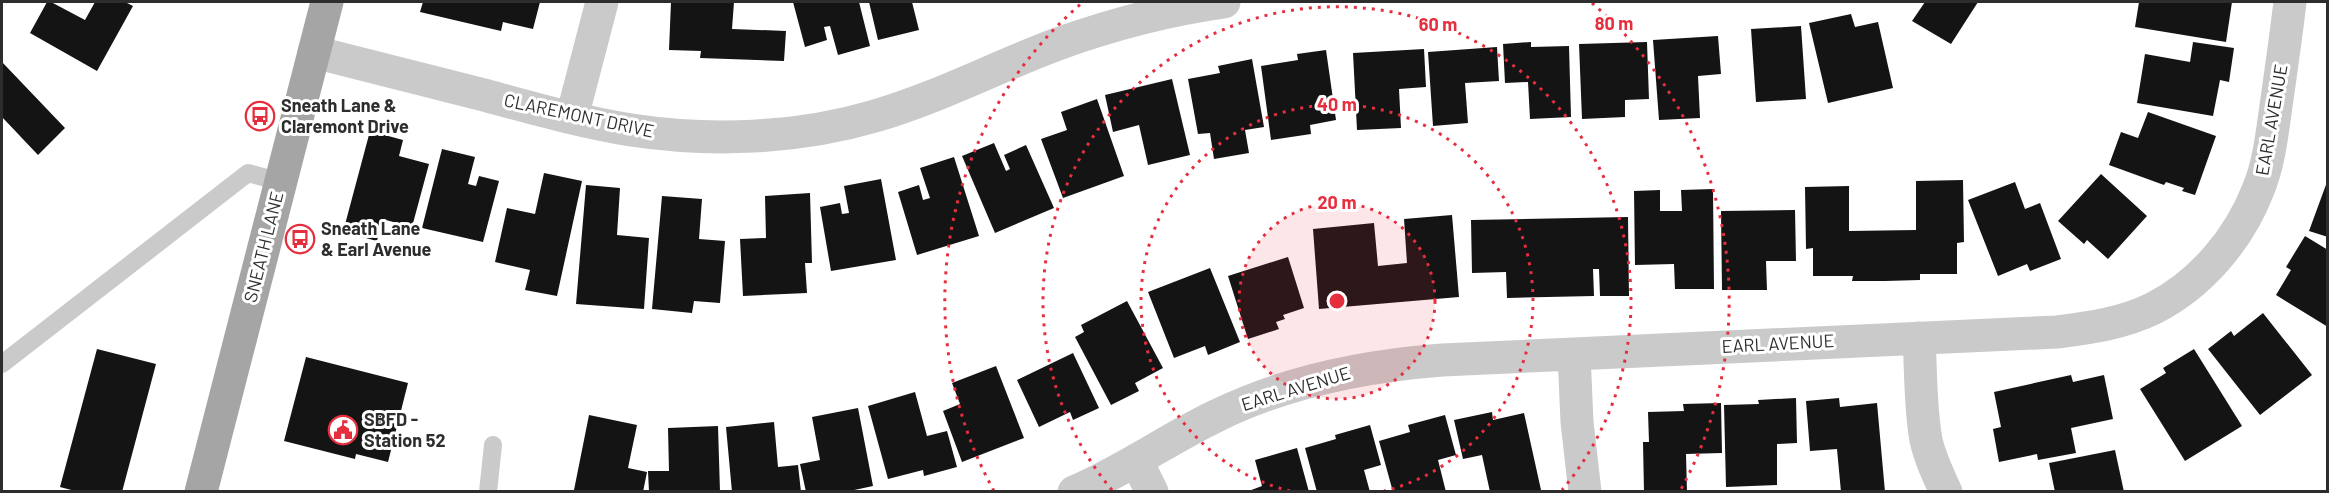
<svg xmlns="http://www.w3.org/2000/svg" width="2329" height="493" font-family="Barlow,sans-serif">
<rect width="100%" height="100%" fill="#fff"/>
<path fill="#141414" d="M47,2h4l34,18 10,-18h30l8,4 -36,65 -67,-38z
M423,2h117l-7,27 -30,-7 -2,9 -81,-19z
M671,2h63l-2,27 54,2 -2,30 -84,-3 1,-7 -32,-1z
M793,2h66l11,44 -32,9 -8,-29 -6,1 3,13 -22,7z
M869,2h43l7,28 -41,10z
M1925,2h53l-27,42 -39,-23z
M2139,2h93l-6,40 -91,-15z
M1851,14l4,13 23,-5 15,66 -65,15 -19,-80z
M1801,26l5,73 -50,3 -5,-73z
M1718,36l3,38 -23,2 2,42 -41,2 -6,-80z
M1531,42v5l38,-1 2,71 -41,2 -2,-37 -23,1 -2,-39z
M1647,42l2,57 -24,1v17l-43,2 -3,-75z
M2193,42l41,6 -5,34 -9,-2 -7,36 -76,-13 8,-49 45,8z
M1497,47l2,34 -34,2 3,40 -35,3 -5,-74z
M1424,49l2,38 -27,2 2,39 -44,2 -4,-77z
M1326,50l10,70 -26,5 1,9 -40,6 -10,-74 37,-6 -1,-6z
M1252,59l12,68 -19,3 4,23 -35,6 -4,-26 -12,1 -10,-55 32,-6 -2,-7z
M2,62l63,66 -27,27 -36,-38z
M1172,79l18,76 -42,10 -9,-40 -26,7 -8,-37z
M1097,99l27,77 -61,22 -22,-59 26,-9 -6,-18z
M2148,112l68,24 -21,59 -13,-4 2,-3 -18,-6 -2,3 -55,-20 12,-33 17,6z
M370,131l33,9 -4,16 30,8 -17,63 -30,-8 -5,22 -34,-9z
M994,143l12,28 4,-2 -6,-14 22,-10 28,63 -59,25 -33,-77z
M442,149l33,8 -7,27 8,2 3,-10 20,5 -16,61 -61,-14z
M954,157l25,79 -62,19 -19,-63 21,-7 4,15 7,-2 -10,-30z
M544,173l38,8 -25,115 -32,-6 5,-20 -35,-8 12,-54 28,6z
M2101,174l46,42 -39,43 -21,-19 -3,4 -26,-23z
M881,179l15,81 -65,11 -11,-64 20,-4 2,11 7,-1 -5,-27z
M1963,180l1,62 -7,1v31h-37v6l-35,1h-33l1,-5h-40v-28l-7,1 -1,-62 44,-1v45l67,-1v-49z
M2015,182l10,27 15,-6 21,56 -31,12 -3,-7 -29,12 -30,-76z
M2327,182h1v55l-19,-6z
M586,185l34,3 -3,47 32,3 -5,71 -68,-5z
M1713,189l1,100h-39l-1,-25 -39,1 -1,-74 26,-1v21h22l-1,-21z
M810,193l2,70h-7l2,30 -64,3 -3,-57 26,-1 -1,-42z
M662,196l40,3 -3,40 26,2 -5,62 -26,-2 -2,12 -40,-4z
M1795,210l1,51h-30l1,29h-45l-1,-79z
M1452,215l7,82 -140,12 -6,-80 61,-6 4,43 29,-3 -3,-44z
M1628,217l1,79h-29l-1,-27h-6l1,27 -87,2 -1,-26 -34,1 -1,-53z
M2305,236l23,14v77l-52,-32 15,-25 -5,-3z
M1288,257l16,51 -21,7 2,4 -9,3 3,7 -31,10 -20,-63z
M1210,268l30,74 -32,13 -3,-9 -31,12 -26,-66z
M1127,301l36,67 -28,15 4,8 -28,14 -36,-68 9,-5 -3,-7z
M2263,313l49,62 -52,40 -52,-66 23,-18 3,5z
M97,349l59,15 -34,128h-43l-19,-5z
M2194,349l48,77 -57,35 -45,-72 26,-16 -3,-5z
M1073,353l26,55 -26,12 -3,-8 -31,15 -22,-47z
M306,357l102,26 -20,79 -32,-8 -1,5 -71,-18z
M996,366l28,72 -62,24 -19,-51 17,-7 -8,-21z
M2071,375l2,7 31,-7 9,44 -42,9 5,25 -38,7 -1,-6 -38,8 -6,-33 8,-2 -7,-35z
M915,392l12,44 20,-5 10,36 -33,9 -1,-6 -35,9 -20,-73z
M1796,398l1,45 -20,1v41l-51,2 -2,-82 35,-1 -1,-4z
M1839,398l1,9 37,-4 8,89h-44l-4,-43 -27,2 -4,-50z
M1721,403l1,50 -36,1 1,38h-43l-1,-50h6l-1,-30 36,-1 -1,-7z
M858,408l15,78 -28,6h-39l-6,-28 20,-4 -8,-43z
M1492,412l1,8 31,-7 17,77 -51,2 -8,-37 -19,4 -9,-39z
M589,415l48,10 -9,43 19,4 -4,20 -69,-2z
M1445,415l11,40 -18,5 8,32h-53l-14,-51 31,-9 -2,-7z
M774,422l4,45 20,-2 3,27h-69l-6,-65z
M1370,425l11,40 -17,5 6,22h-53l-12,-44 31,-9 -1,-4z
M718,426l2,66h-71l-1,-21h21l-1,-43z
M1297,448l12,44h-63l16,-6 -7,-26z
M2115,450l9,42h-69l-6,-29z"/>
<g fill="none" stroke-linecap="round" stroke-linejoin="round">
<path stroke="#cacaca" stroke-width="18" d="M2,364l246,-191 33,9
M488,492l5,-47"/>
<path stroke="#cacaca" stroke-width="33" d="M314,52c57,14 113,29 170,43 48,13 97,27 147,35 80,12 166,9 244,-14 62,-18 119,-48 180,-71 55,-20 112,-35 169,-43
M572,117l30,-115
M1919,338c2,33 1,69 7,102 4,18 12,35 20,52
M1574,354l3,68 8,70
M1136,460l16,32
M1074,492c50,-21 94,-53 142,-76 71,-35 148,-50 226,-56l615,-28c33,-4 67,-9 97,-24 47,-24 85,-69 104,-118 11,-26 14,-56 18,-84 5,-35 10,-70 14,-104"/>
<path stroke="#a5a5a5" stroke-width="33" d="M201,492l126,-490"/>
</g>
<circle cx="1337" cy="301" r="98" fill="#e52f3f" fill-opacity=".12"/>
<g fill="none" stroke="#e52f3f" stroke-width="3" stroke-dasharray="3 6">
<circle cx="1337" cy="301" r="98"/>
<path d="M1290 491A196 196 0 1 1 1384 491"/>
<path d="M1112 490A294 294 0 1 1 1562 490"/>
<path d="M994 491A392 392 0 0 1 1082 3M1592 3A392 392 0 0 1 1680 491"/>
</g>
<defs>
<g id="bus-ring" transform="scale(1.5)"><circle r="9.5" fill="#fff" stroke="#e52f3f" stroke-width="1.5"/><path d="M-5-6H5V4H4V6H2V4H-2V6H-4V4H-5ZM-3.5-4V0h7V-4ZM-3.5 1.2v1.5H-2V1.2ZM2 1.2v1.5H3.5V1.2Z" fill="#e52f3f"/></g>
<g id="civic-ring" transform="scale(1.5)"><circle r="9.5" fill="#fff" stroke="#e52f3f" stroke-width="1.5"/><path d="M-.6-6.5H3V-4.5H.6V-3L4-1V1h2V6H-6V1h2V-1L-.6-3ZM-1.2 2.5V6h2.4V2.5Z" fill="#e52f3f"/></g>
</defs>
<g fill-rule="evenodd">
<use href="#bus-ring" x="260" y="116"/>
<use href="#bus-ring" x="300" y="239"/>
<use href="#civic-ring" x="343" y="430"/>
</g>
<g text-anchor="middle" stroke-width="6" stroke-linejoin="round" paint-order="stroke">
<g font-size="18" font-weight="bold" fill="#2d2d2d" stroke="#fff" text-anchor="start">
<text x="281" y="112">Sneath Lane &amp;<tspan x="281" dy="21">Claremont Drive</tspan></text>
<text x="321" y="235">Sneath Lane<tspan x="321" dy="21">&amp; Earl Avenue</tspan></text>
<text x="364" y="426">SBFD -<tspan x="364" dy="21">Station 52</tspan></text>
</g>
<g font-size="18" fill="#2d2d2d" stroke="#fff">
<text transform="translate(579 116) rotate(12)" y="6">CLAREMONT DRIVE</text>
<text transform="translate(2272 120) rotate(-80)" y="6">EARL AVENUE</text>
<text transform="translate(264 247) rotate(-76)" y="6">SNEATH LANE</text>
<text transform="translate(1778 344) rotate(-3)" y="6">EARL AVENUE</text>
<text transform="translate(1296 389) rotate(-17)" y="6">EARL AVENUE</text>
</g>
</g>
<circle cx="1337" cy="301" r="9" fill="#e52f3f" stroke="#fff" stroke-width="3"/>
<g font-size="18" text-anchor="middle" font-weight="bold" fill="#e52f3f" stroke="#fff" stroke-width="6" stroke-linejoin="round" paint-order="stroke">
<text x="1614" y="30">80 m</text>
<text x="1438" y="31">60 m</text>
<text x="1337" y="111">40 m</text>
<text x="1337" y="209">20 m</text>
</g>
<rect width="2329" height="493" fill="none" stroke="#2d2d2d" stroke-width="6"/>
</svg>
